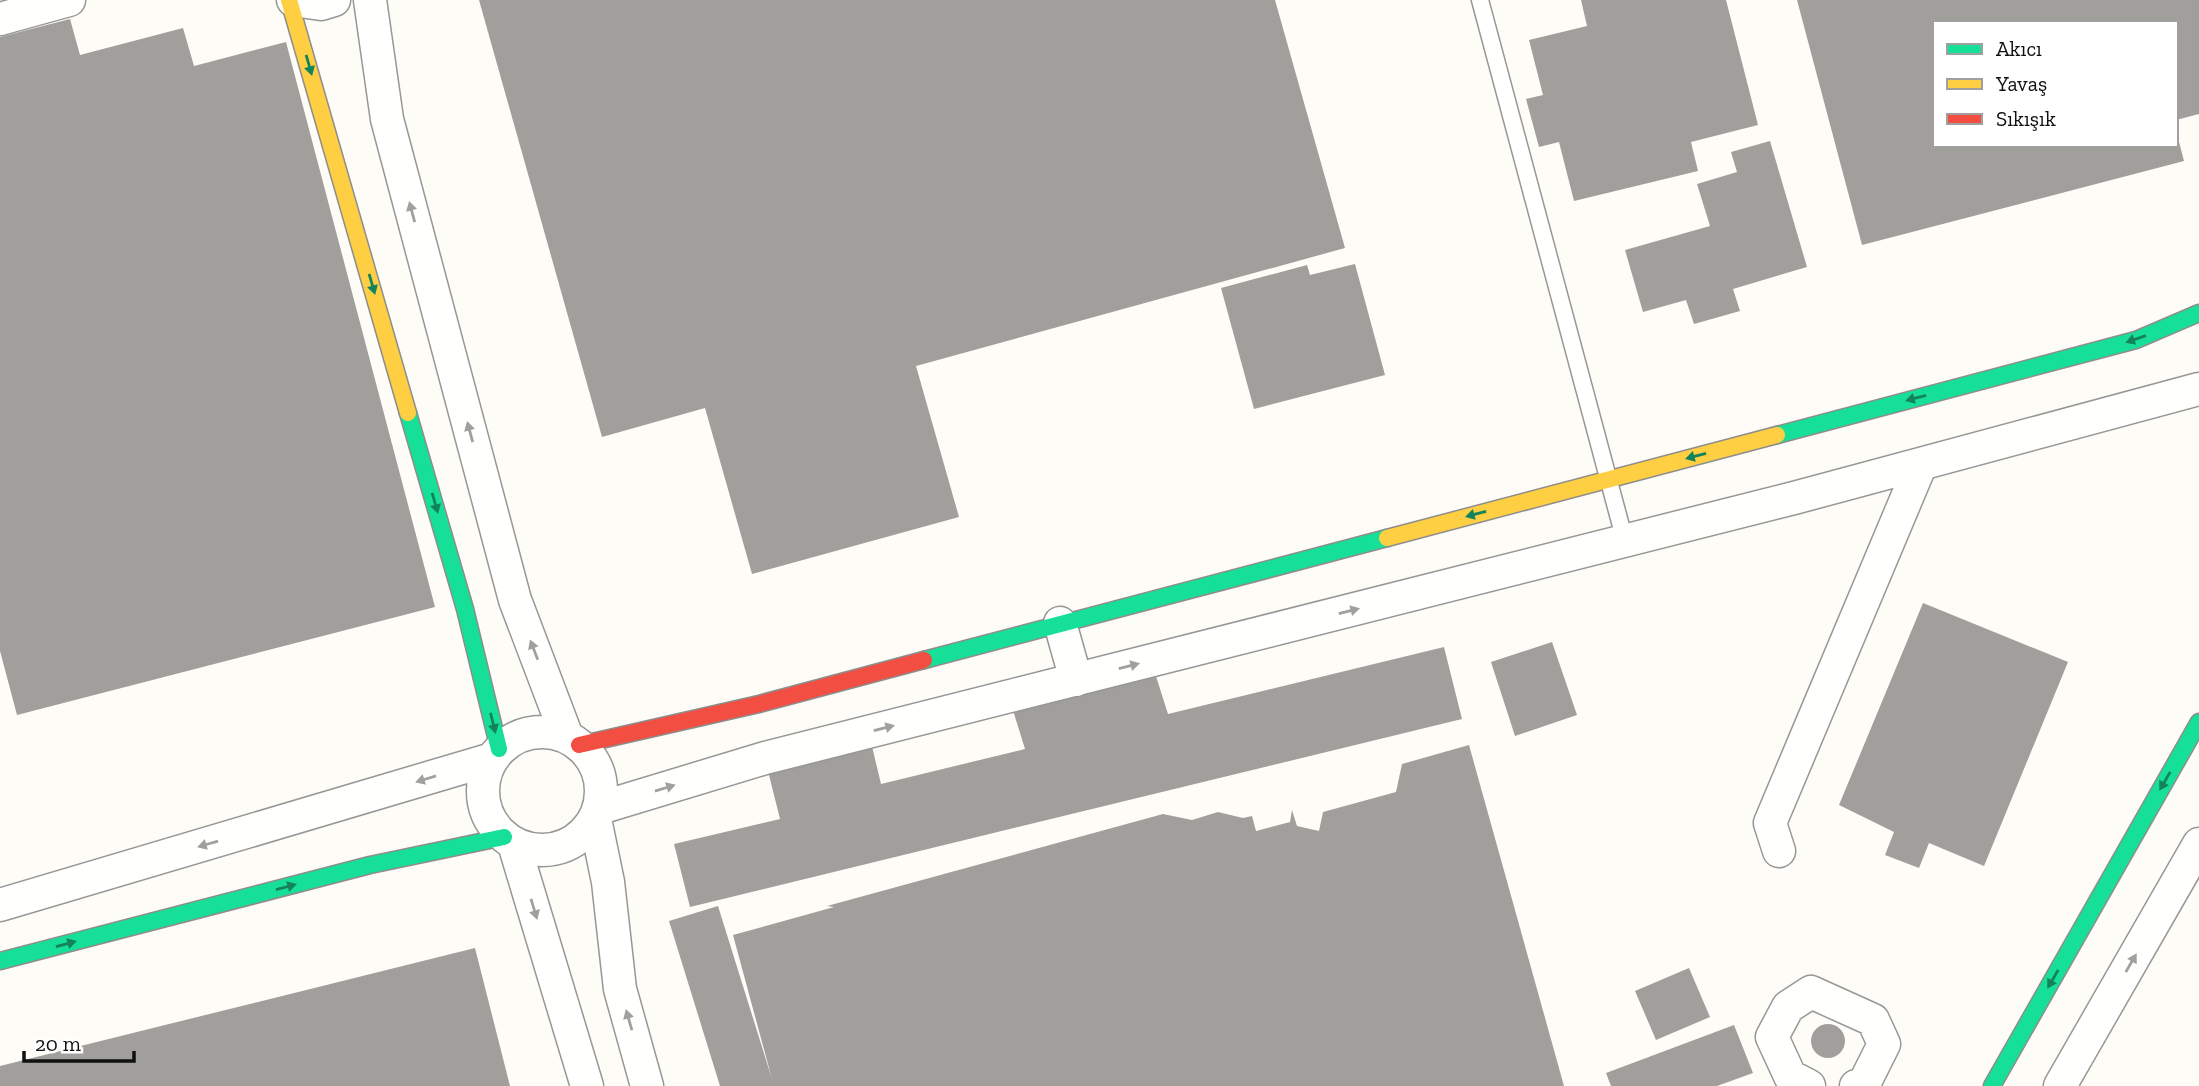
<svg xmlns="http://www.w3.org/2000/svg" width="2199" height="1086" font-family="'Zilla Slab',serif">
<rect width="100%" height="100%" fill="#fdfcf7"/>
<path fill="#a19f9c" d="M479,0h796l70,248 -429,118 43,151 -207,57 -47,-166 -103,29z
M1581,0h145l32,125 -67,17 7,29 -124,30 -15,-59 -20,5 -13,-48 17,-4 -14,-55 58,-14z
M1797,0h402v114l-23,6v-97h-241v122h241l1,-11 7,27 -322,84z
M70,19l10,36 103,-27 11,38 92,-24 149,565 -418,108 -17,-64v-614z
M1770,141l37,126 -74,22 7,22 -46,13 -8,-24 -43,12 -18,-62 85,-24 -13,-42 40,-12 -6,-20z
M1355,264l30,111 -131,34 -33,-121 86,-23 3,10z
M1923,603l145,59 -84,204 -55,-23 -10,25 -34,-13 9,-23 -55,-27z
M1552,642l25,73 -62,21 -24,-74z
M1444,647l18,72 -772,188 -16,-63 106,-25 -14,-56 104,-25 11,46 144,-35 -13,-42 143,-34 13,41z
M1469,745l95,341h-844l-51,-165 49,-15 54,173 -39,-144 101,-28 -7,-1 336,-92 29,6 26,-8 25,6 9,-2 4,15 34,-9 2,-12 5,16 22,5 4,-19 73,-20 6,-28z
M475,948l35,138h-510v-20z
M1689,968l21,49 -54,23 -21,-49z
M1811 1041a17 17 0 1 1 34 0a17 17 0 1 1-34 0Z
M1734,1025l19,48 -36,13h-106l-5,-13z"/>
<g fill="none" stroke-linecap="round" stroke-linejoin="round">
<g stroke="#979795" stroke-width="19">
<path id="lane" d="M1480,0l145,541"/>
</g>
<g stroke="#979795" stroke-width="35">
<path id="street" d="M293,0l28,4 13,-4
M370,0l17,119 128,481 52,137
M0,19l69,-19
M1060,623l16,57
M483 791a59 59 0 1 1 118 0a59 59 0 1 1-118 0Z
M600,808l165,-50 1029,-260 405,-109
M595,819l13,63 12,107 27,97
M514,844l73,242
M1779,851l-9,-28 151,-359
M0,905l492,-146
M1809,1086l-19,-10 -18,-39 16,-30 23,-15 62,28 11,24 -20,40 -8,2
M2060,1086l139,-242"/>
</g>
<g stroke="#8e8d8b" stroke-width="19">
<path id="fast" d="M408,413l57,196 34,140
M1777,435l359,-95 63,-27
M924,660l463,-122
M0,961l370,-96 134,-28
M1992,1086l207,-364"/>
</g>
<g stroke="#8e8d8b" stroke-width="19">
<path id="slow" d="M289,0l119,413
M1387,538l390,-103"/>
</g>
<g stroke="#8e8d8b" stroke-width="19">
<path id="jam" d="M579,745l180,-41 165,-44"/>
</g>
<use href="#lane" stroke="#fffffe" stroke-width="16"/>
<use href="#street" stroke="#fffffe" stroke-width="32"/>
<use href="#fast" stroke="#16e098" stroke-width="16"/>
<use href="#slow" stroke="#ffcf43" stroke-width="16"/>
<use href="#jam" stroke="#f24e42" stroke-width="16"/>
</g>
<defs><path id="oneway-solid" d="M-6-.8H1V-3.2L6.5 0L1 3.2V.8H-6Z" transform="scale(1.75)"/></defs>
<g fill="#14835b">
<use href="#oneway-solid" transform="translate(309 65) rotate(74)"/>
<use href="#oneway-solid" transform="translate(372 284) rotate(74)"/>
<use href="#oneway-solid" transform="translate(2136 339) rotate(161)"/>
<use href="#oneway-solid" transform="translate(1916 398) rotate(165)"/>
<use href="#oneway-solid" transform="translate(1696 456) rotate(165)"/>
<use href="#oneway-solid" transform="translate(435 503) rotate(74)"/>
<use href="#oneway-solid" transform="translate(1476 514) rotate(165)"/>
<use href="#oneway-solid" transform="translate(493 723) rotate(76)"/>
<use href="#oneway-solid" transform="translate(2165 781) rotate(120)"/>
<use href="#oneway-solid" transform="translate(286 887) rotate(-15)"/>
<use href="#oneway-solid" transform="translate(66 944) rotate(-15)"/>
<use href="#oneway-solid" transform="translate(2053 979) rotate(120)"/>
</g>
<g fill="#a0a09f">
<use href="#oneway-solid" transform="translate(412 212) rotate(-105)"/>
<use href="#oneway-solid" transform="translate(470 432) rotate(-105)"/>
<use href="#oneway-solid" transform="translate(1349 611) rotate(-14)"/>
<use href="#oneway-solid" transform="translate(534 650) rotate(-111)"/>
<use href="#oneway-solid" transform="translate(1129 666) rotate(-14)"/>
<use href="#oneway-solid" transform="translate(884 728) rotate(-14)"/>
<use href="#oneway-solid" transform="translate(426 779) rotate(163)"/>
<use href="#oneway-solid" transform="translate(665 788) rotate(-17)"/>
<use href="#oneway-solid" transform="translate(208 844) rotate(164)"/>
<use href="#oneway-solid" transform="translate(534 909) rotate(73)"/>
<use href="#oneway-solid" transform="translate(2131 963) rotate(-60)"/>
<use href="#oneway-solid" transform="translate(629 1020) rotate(-106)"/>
</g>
<rect x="1933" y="21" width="245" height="126" fill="#ffffff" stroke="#a0a0a0" stroke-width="2"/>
<rect x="1947" y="44" width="35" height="10" fill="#16e098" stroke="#a0a0a0" stroke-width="2"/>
<text x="1996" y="56" font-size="21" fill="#111111">Akıcı</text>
<rect x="1947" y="79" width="35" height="10" fill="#ffcf43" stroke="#a0a0a0" stroke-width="2"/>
<text x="1996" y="91" font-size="21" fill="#111111">Yavaş</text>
<rect x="1947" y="114" width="35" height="10" fill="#f24e42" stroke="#a0a0a0" stroke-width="2"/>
<text x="1996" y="126" font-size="21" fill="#111111">Sıkışık</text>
<path d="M24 1051v10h110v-10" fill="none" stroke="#111111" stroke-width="3.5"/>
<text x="35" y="1051" font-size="21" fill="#111111" stroke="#ffffff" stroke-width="5" paint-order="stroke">20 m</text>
</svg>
